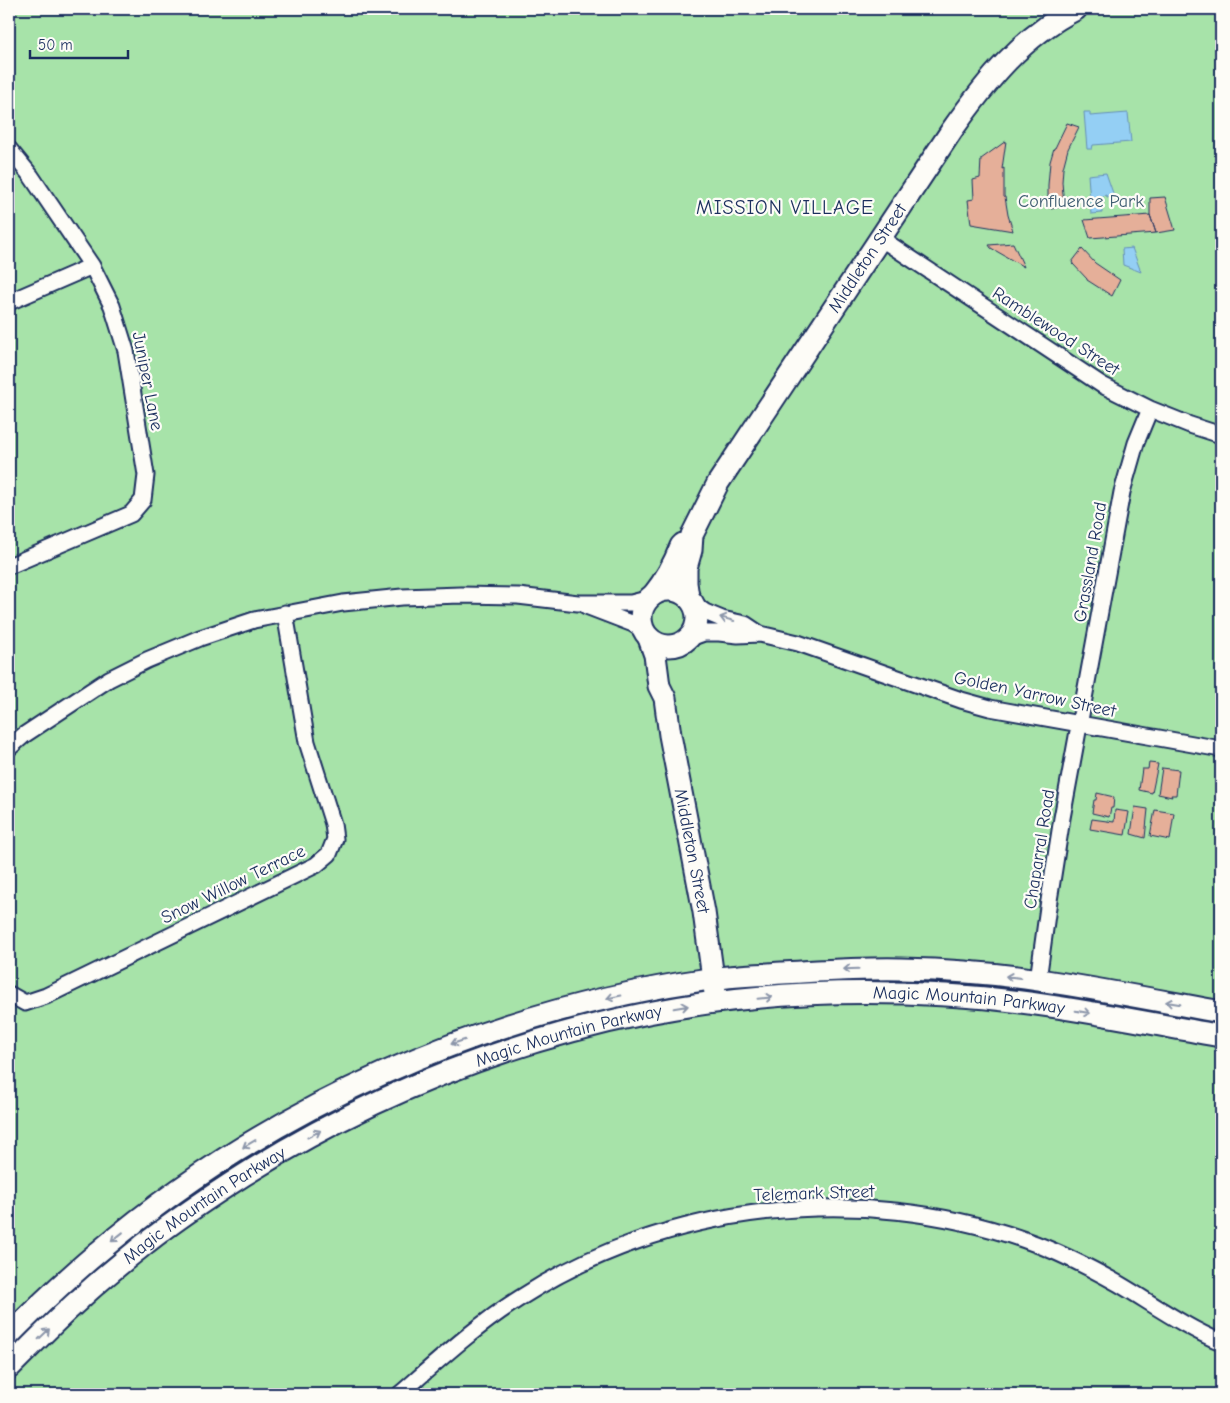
<svg xmlns="http://www.w3.org/2000/svg" width="1230" height="1403" font-family="'Comic Neue',sans-serif">
<rect width="100%" height="100%" fill="#fdfcf7"/>
<filter id="ink" filterUnits="userSpaceOnUse"><feTurbulence type="fractalNoise" baseFrequency=".02" numOctaves="2"/><feDisplacementMap in="SourceGraphic" scale="10" xChannelSelector="R" yChannelSelector="G"/><feConvolveMatrix kernelMatrix="1 2 1 2 8 2 1 2 1" color-interpolation-filters="sRGB"/></filter>
<g filter="url(#ink)">
<path fill="#a7e3a9" stroke="#618984" d="M9,9h1212v1385h-1212z"/>
<path fill="#94cff4" stroke="#648fb8" d="M1084,112h6v4l38,-3 3,29 -38,3 -1,4h-5z
M1106,173l8,23 -7,1 -1,-2 -5,2 1,16 -11,1 -3,-39z
M1132,248l9,24 -18,-7 -1,-16z"/>
<path fill="#e5af99" stroke="#1b2f5e" d="M1067,123l12,4 -11,22 -5,19 -1,14 2,24 -13,3 -3,-10v-14l2,-23 4,-14h1z
M1006,141l-4,28 2,-1v29h1l3,18 5,16 -42,-7 -3,-24 6,-1 -1,-19 7,-2 1,-19z
M1165,197l10,33 -19,3 -6,-18v-17z
M1150,215l6,18 -66,5 -6,-18z
M1013,243l11,24 -33,-19 -2,-3z
M1082,249l13,14 25,17 -8,16 -25,-16v-1l-14,-15 -1,-2z
M1149,763l9,1 -6,29 -13,-3 3,-21h6z
M1162,768l17,2 -3,25h-5l1,2 -14,-3z
M1097,793l17,4 -1,11h-2l-2,9 -17,-4 2,-13h2z
M1135,807l13,2 -3,29 -14,-4z
M1115,810l14,2 -4,23 -35,-6 2,-10 22,3z
M1155,810l19,3 -4,27 -20,-4z"/>
<g fill="none" stroke-linecap="round" stroke-linejoin="round">
<g stroke="#1b2f5e" stroke-width="19">
<path id="street" d="M9,149l22,27 61,90 20,40 14,45 20,124 -3,25 -12,14 -122,52
M880,238l222,147 48,24 40,16 31,10
M9,302l83,-36
M694,604l11,8 17,7 23,5 15,10
M586,606l47,18 11,7
M690,638l14,-5h15l19,2 22,-1 38,9 163,57 29,8 231,41
M9,748l15,-13 85,-56 38,-19 53,-22 54,-18 89,-17 59,-6 59,-2 57,1 60,7h53l16,-4
M1038,980l10,-73 14,-89 60,-326 14,-49 14,-34
M9,994l16,9 21,-7 270,-131 13,-11 6,-15 -2,-15 -26,-82 -22,-129
M400,1394c39,-34 77,-69 120,-96 147,-95 340,-116 505,-58 32,11 64,27 94,44 34,20 66,43 102,58"/>
</g>
<g stroke="#1b2f5e" stroke-width="25">
<g id="secondary">
<circle cx="669" cy="618" r="28"/>
<path d="M654,594c12,-15 20,-30 27,-48l2,-2"/>
<path id="s1" d="M688,597l-2,-14v-15l5,-18 1,-15 26,-52 234,-353c34,-48 70,-94 124,-121"/>
<path id="s2" d="M649,638l6,17 4,31 6,12 5,37 34,177 11,81"/>
<path d="M9,1335c28,-28 56,-55 87,-81 172,-147 389,-243 613,-275 24,-3 49,-4 73,-6 39,-2 79,-5 119,-4 46,1 92,4 138,11 61,9 122,21 182,32"/>
<path id="s3" d="M9,1368c23,-23 46,-47 71,-69 21,-20 44,-38 66,-56 31,-24 65,-47 98,-68 124,-78 261,-133 404,-162 96,-19 200,-24 298,-18 92,5 184,25 275,41"/>
</g>
</g>
<use href="#street" stroke="#fdfcf7" stroke-width="15"/>
<use href="#secondary" stroke="#fdfcf7" stroke-width="21"/>
</g>
<defs><path id="oneway-shaft" d="M-6 0H5M1.5-3L5.5 0L1.5 3" fill="none" stroke-width="1.6" stroke-linecap="round" stroke-linejoin="round" transform="scale(1.25)"/></defs>
<g stroke="#8c96aa">
<use href="#oneway-shaft" transform="translate(727 619) rotate(-165)"/>
<use href="#oneway-shaft" transform="translate(851 969) rotate(178)"/>
<use href="#oneway-shaft" transform="translate(1013 977) rotate(-173)"/>
<use href="#oneway-shaft" transform="translate(614 997) rotate(169)"/>
<use href="#oneway-shaft" transform="translate(765 998) rotate(-5)"/>
<use href="#oneway-shaft" transform="translate(1173 1003) rotate(-170)"/>
<use href="#oneway-shaft" transform="translate(681 1007) rotate(-10)"/>
<use href="#oneway-shaft" transform="translate(1083 1012) rotate(10)"/>
<use href="#oneway-shaft" transform="translate(458 1042) rotate(162)"/>
<use href="#oneway-shaft" transform="translate(314 1134) rotate(-28)"/>
<use href="#oneway-shaft" transform="translate(249 1144) rotate(149)"/>
<use href="#oneway-shaft" transform="translate(117 1237) rotate(142)"/>
<use href="#oneway-shaft" transform="translate(44 1334) rotate(-44)"/>
</g>
</g>
<g text-anchor="middle" stroke-width="4.5" stroke-linejoin="round" paint-order="stroke">
<g font-size="18" fill="#3e5c71" stroke="#fdfcf7">
<text x="1081" y="207">Confluence Park</text>
</g>
<g font-size="18" fill="#1b2f5e" stroke="#fdfcf7">
<text dy="6" stroke="none"><textPath href="#s1" startOffset="391">Middleton Street</textPath></text>
<text transform="translate(1056 331) rotate(33)" y="6">Ramblewood Street</text>
<text transform="translate(148 381) rotate(79)" y="6">Juniper Lane</text>
<text transform="translate(1090 562) rotate(-80)" y="6">Grassland Road</text>
<text transform="translate(1035 694) rotate(12)" y="6">Golden Yarrow Street</text>
<text transform="translate(1039 849) rotate(-81)" y="6">Chaparral Road</text>
<text dy="6" stroke="none"><textPath href="#s2" startOffset="218">Middleton Street</textPath></text>
<text transform="translate(233 884) rotate(-26)" y="6">Snow Willow Terrace</text>
<text dy="6" stroke="none"><textPath href="#s3" startOffset="1065">Magic Mountain Parkway</textPath></text>
<text dy="6" stroke="none"><textPath href="#s3" startOffset="660">Magic Mountain Parkway</textPath></text>
<text transform="translate(814 1193) rotate(-2)" y="6">Telemark Street</text>
<text dy="6" stroke="none"><textPath href="#s3" startOffset="255">Magic Mountain Parkway</textPath></text>
</g>
<g font-size="20" letter-spacing="1" fill="#1b2f5e" stroke="#fdfcf7">
<text x="785" y="214">MISSION VILLAGE</text>
</g>
</g>
<rect width="1230" height="1403" fill="none" stroke="#fdfcf7" stroke-width="30"/>
<rect x="15" y="15" width="1200" height="1373" fill="none" stroke="#1b2f5e" stroke-width="2" filter="url(#ink)"/>
<path d="M30 50v8h98v-8" fill="none" stroke="#1b2f5e" stroke-width="2.5"/>
<text x="38" y="50" font-size="15" fill="#1b2f5e" stroke="#fdfcf7" stroke-width="4" paint-order="stroke">50 m</text>
</svg>
